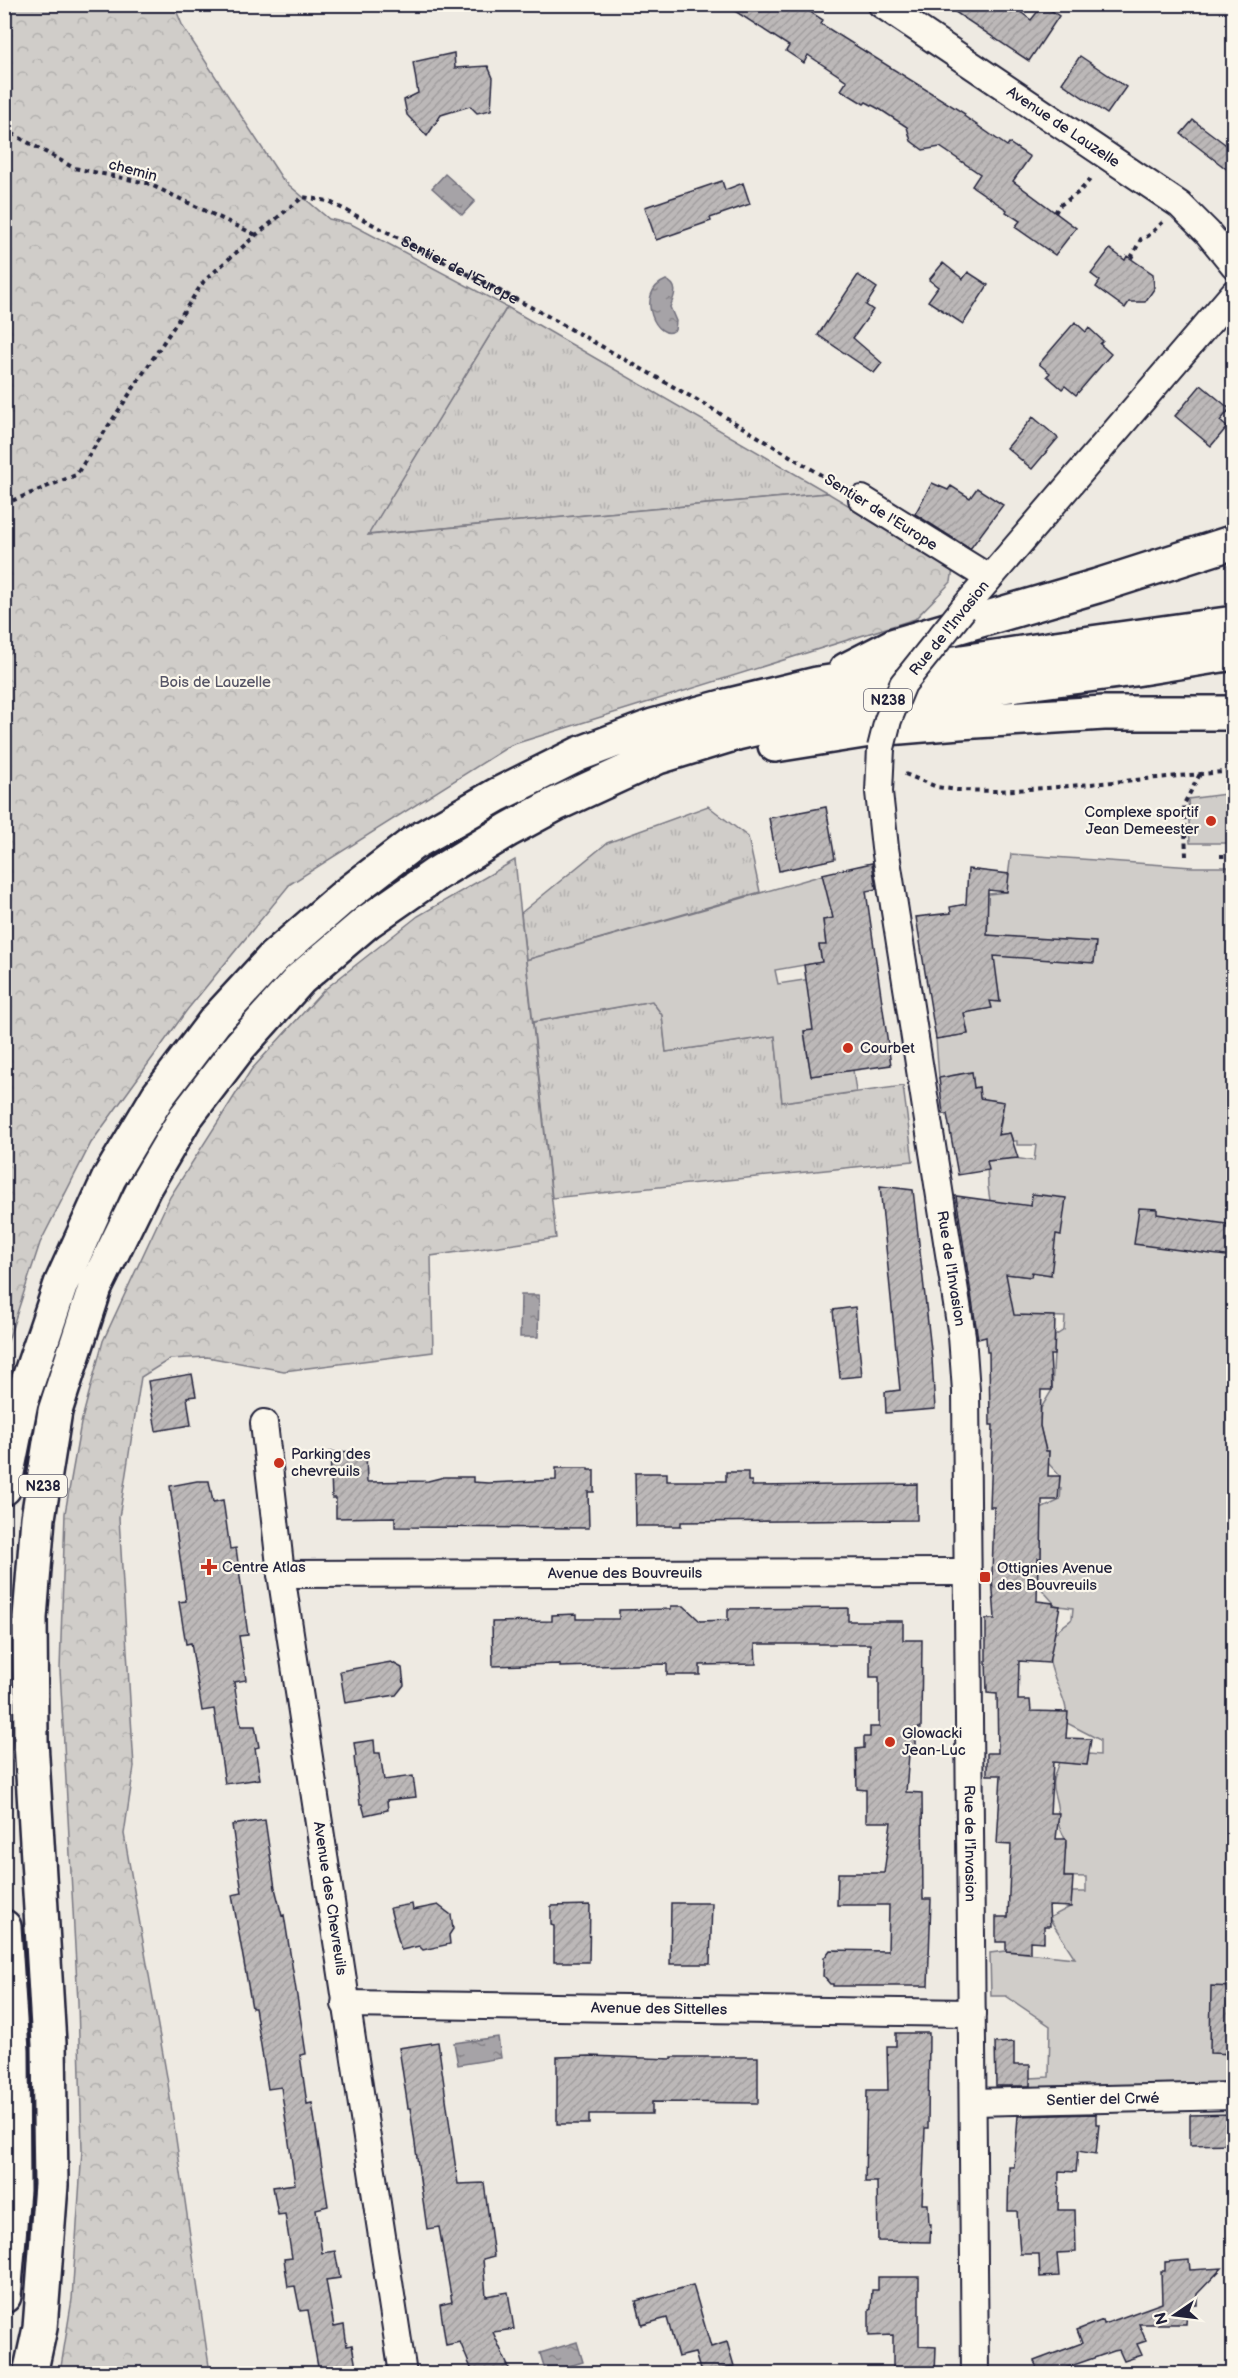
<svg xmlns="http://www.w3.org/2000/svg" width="1238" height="2378" font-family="'Balsamiq Sans',sans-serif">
<defs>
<pattern id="grass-tufts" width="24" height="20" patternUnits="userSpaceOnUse" patternTransform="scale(1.5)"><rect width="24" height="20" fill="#d0cdc9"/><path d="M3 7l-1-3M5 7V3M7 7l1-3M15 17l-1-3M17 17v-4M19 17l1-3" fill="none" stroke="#b2b0ae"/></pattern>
<pattern id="park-crowns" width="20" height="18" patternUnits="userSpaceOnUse" patternTransform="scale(1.5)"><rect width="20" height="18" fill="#d0cdc9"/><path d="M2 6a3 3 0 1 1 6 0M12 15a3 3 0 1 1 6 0" fill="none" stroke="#b2b0ae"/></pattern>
<pattern id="water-ripples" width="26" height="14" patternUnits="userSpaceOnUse" patternTransform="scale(1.5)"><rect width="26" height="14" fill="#a6a3a7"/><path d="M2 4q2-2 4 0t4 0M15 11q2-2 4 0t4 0" fill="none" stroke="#878489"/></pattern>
<pattern id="building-hatch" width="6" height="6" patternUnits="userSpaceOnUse" patternTransform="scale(1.5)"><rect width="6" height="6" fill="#bcb8b8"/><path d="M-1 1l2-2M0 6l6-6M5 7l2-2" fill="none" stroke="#a19e9f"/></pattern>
</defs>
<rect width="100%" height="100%" fill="#eeeae2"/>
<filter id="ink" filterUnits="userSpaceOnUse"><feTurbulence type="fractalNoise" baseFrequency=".0167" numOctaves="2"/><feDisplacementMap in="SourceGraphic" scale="12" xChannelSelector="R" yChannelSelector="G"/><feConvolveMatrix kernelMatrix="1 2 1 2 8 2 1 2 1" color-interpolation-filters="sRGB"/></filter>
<g filter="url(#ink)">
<path fill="url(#grass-tufts)" stroke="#797882" stroke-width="1.5" d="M507,307l321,186 -461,42z
M708,806l40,31 12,55 -234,68 -5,-47 86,-70z
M652,1001l10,14 4,37 109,-16 7,66 121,-16 10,75 -361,37 -19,-176z"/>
<path fill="url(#park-crowns)" stroke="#797882" stroke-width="1.5" d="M5,5h169l9,22 100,153 46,39 22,5 156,83 -139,228 460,-42 125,75 -2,14 -36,37 -404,126 -221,139 -103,126 -96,133 -51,100 -35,107z
M515,860l41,378 -125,18 2,96 -149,19 -77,-14 -37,2 -29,18 -22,141 15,249 -10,67 43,243 43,296h-150l12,-74 10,-149 -4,-148 -18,-332 5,-157 16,-90 22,-82 67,-144 81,-127 73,-80 94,-74z"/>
<path fill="#d0cdc9" stroke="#797882" stroke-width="1.5" d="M1233,793v50h-43l-2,-44z
M1011,854l181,13h36l6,31 -1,1187 -203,4v-11l19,-1 1,-51 -44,-30h-15l-1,-43 16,-2 69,7 -26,-40 21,-11 2,-15h14v-15l-38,-1 3,-28 15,1c1,-14 -6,-16 -8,-27 -1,-3 1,-6 0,-10 -3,-27 -11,-20 1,-50l28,3 2,-11 11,1v-15l-33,-17c3,-31 -29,-53 -13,-88 3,-6 13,-11 18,-16l1,-11 -20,-3v-3l-16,-18 1,-26 3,-1 -2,-47 21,-10 1,-12 -2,-1 1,-11 -12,-13 1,-12h-3l-6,-25 1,-18 11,-18 3,-54 9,-6 1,-13 -59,-2v-41l24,3 2,-5 19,3 -57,-48 -6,-40 -1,-26 27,-3 20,3 2,-16h-19v-4h-4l-3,-8 -11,2 5,-33 -12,-2 -12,4 -1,-17 -5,1 -2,-16 -33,6 -3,-39 32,-5 -4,-21 27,-5 -1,-7 10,1 -10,-67h-3l1,-14 -17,-25 35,-4z
M823,875l15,43 -15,2 3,25 -7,1 3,16 -47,8 3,14 40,-6 -5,52 -9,2 7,44 42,-6 3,22 -74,10 -7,-66 -109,16 -4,-37 -10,-14 -119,21 -7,-62z"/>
<path fill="url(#water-ripples)" stroke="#716f7c" stroke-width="1.5" d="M445,174l30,27 -13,14 -30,-27z
M666,280c14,6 8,17 4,27l6,14 -1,9c-17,14 -42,-37 -9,-50z
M521,1295h18l-1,42h-18z
M498,2037l3,21 -43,7 -4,-22z
M577,2342l6,20 -37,11 -6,-20z"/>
<path fill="url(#building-hatch)" stroke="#22223b" stroke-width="1.5" d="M724,4h74l25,16 -2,4 144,90 -1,2 43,30 2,-3 21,14 -17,24 63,47 -21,27 -40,-28 5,-6 -14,-9 1,-2 -35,-24 8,-12 -40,-27 -17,3 -12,-9 -4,-14 -26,-17 -15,-8 -2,2 -23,-14 6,-9 -39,-26 -4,8 -18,-12 3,-5z
M943,4h67l21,16 12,-15 16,11 -30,45z
M454,53l1,15 33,-2 5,12 -2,32 -14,3 -7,-7 -29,9 -14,21 -20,-21 -3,-15 14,-7 -5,-31z
M1080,56l46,31 -19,27 -45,-31z
M1193,120l40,30v24l-52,-40z
M722,181l3,9 18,-7 7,21 -40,14 1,3 -55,19 -11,-33z
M1110,249l15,11 2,-4 26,18 1,15 -9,13h-16l-4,6 -29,-21 4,-6 -9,-7z
M943,263l20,16 5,-7 20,13 -25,39 -35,-23 10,-14 -9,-7z
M858,275l19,13 -11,17 7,5 -20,28 29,25 -8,10 -56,-38z
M1075,322l11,10 3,-4 14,13 -3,3 11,10 -35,41 -11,-9 -3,3 -15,-13 3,-3 -11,-9z
M1201,385l29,24 -10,12 7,6 -16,19 -36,-30z
M1033,417l25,21 -26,31 -25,-21z
M932,483l16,7 3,-4 19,12 7,-10 26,17 -33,44 -55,-35z
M826,807l9,52 -56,12 -10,-53z
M872,863l4,26 -10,2 25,174 -80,11 -7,-45 9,-1 -9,-65 18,-3 -3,-17h7l-3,-25 10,-2 -11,-44z
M968,869l41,5 -2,18 -19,-2 -1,45 109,7 -2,21 -100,-7 6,46 -10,-1 2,7 -28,5 4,21 -32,5 -20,-122 35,-4 -1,-6 16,-3z
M972,1072l2,16 5,-1 1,11 24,4 -6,33 12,-2 8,25 -31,3 2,9 -31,5 -11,-61h-4l-4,-36z
M880,1186l33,4 19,169 3,50 -49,4 -1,-21 15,-2z
M1032,1194l34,4 -5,37 -5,-1 -5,41 -19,-3 -1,5 -25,-3 8,41 41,1 -1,39h-4l2,35h-11l-1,36 6,25h3l-1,25h12l-2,24h-16l-1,58h-3l-1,43 16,2v2l7,1 -11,57 -30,-2 -1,39h12l1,11 37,1 -2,26 25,1 -4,26 -34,-3 -3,51h9l-3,26h10l-2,38h9l-2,30 -22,-1 1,20h-6v16l-14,-1v12l-24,-2v-9h-10v-25h12l3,-72 -14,-1 4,-69h-14v-22h11l-1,-59 -10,-1 -1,-33v-41h9l-3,-42 2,-70h-4l3,-82h-3l-1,-73h-2l-1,-15 -8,2 -22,-143 75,10z
M1139,1208l18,1v5l76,11v32l-99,-13z
M855,1307l7,69 -22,2 -7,-68z
M192,1374l4,22 -9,1 4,28 -35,6 -8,-50z
M366,1451l1,31 61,-1 16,-4h29v5l15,1 68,-3v-12h32v2h6v22h-6l1,36 -194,-1v-10l-59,1v-20h-4l-2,-46z
M726,1472h22v9h4v5l165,-2v36l-236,2v4h-45l-1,-53h32v8h59z
M197,1481h12l4,21 10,-2 7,49 6,-1 12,87 -9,1 7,44 -12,2 7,44h14l4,21 -4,1 5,31 -35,5 -11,-75 -12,2 -11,-68 -5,1 -7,-42 7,-1 -16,-115z
M671,1606h13l16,15 28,-1v-11l120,-1v13h55v19h19l-1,88h-6v18l-6,8 -3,38 16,1 1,106h8l-3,87h-95v-2h-3l-7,-8 1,-18 6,-8 58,1 1,-46h-52l1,-32h46l7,-51h-25v-32l-9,-1 -1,-40 8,-1v-11h6v-10h9v-50h-9v-33h-115l1,20 -56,1v10h-33v-11l-107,3v-3l-67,2 -1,-44 60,-1v-6l24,-1v5h43v-9l52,-1z
M391,1662l11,6 2,17 -8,10 -51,8 -5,-32z
M374,1740l1,13h5l4,27 29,-4 3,21 -29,3 1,10 -23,5 -3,-11h-2l-6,-47 2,-1 -2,-13z
M265,1820l10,68 7,28 2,-1 19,119 3,20 -6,1 7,49 5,-1 16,103 -12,3 6,44 13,-2 5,27 -14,2 8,47 10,-2 3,21 5,-1 5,28h-38l-11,-63 -8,1 -5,-25 -7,1 -4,-28 8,-1 -7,-44 -7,1 -5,-28 22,-3 -14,-97 -13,2 -13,-81h-3l-20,-113 10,-2 -10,-68z
M671,1903h41l-2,61h-40z
M412,1904l1,6 25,-5 13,10 2,14 -4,6 1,9 -27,6 -4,-4 -18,4 -11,-42z
M590,1905l-1,57h-35v-36l-3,-1v-19z
M1211,1986l22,1v67l-23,-1z
M896,2033h33l-1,95h-3l-3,76h6l1,20h2l-1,18 -52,-1 -1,-59h-12l2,-92h21l-1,-44h9z
M438,2042l20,142 26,-1 10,73 -11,3 3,37 22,-4 6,37 -21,3 18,41h-38l-13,-31 -14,3 -6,-40 12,-3 -13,-75 -12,2 -17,-121h-2l-9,-60z
M1014,2042v23h16v21h-34l-1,-43z
M590,2056l82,3v-2h86v46l-106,-1v12h-63v10h-32v-67z
M1096,2114v10h3l-3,30 -18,-3 -2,21 -17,-1 -1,39h17l1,42 -19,1 2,23 -19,1 -1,-23h-19l-3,-43h-9l1,-44h5l4,-51z
M1233,2114v30l-43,1v-30z
M1189,2260l1,10 32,-2 -25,26v11h-7l1,4 -4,-1 -1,16h-47l7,17 -9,3 5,11 -18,6 -5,-11 -5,1 -63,22h-12l-5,-12 48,-18 -5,-13 26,-10 1,4 58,-21 -1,-32h4v-9z
M878,2277h41v69l17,1 -1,26h-42v-38l-24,1v-27l2,-1 1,-18h6z
M693,2285l18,62 16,-5 7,24 -33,7 -6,-20 -17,4 -11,-39 -25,7 -6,-24z"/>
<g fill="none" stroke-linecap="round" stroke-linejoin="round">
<g stroke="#22223b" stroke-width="30">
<g id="street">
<path id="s2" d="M881,4l299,201 28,28 26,32"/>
<path d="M862,499l127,79"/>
<path d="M963,609l271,-316"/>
<path id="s3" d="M881,748l-2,44 6,56 77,488 4,55 9,983"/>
<path id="s4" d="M264,1423l17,151 122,800"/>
<path id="s5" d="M281,1574l687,-2"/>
<path id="s6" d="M345,2004l627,9"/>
<path id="s7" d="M973,2102l261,-6"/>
</g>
</g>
<g stroke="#22223b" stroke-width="38">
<path id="highway" d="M846,670l49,-25 202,-59 137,-44
M775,745l101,-16 83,-7 145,-9h130
M4,1488l17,-86 40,-118 48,-106 49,-82 57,-75 59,-64 68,-59 70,-54 85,-49 82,-41 74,-28 73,-20 91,-22 238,-36 179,-25
M4,1927l8,124 1,139 -9,106
M30,2374l10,-46 11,-143 -2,-141 -18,-303 -1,-123 8,-100 17,-107 40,-123 49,-100 41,-70 55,-72 60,-67 67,-57 69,-48 72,-44 48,-26 102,-47 79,-24 124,-29 274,-35 99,-16"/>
</g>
<g stroke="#22223b" stroke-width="4" stroke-dasharray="4.5 4.5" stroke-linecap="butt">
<path d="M4,129l70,39 73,15 109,52"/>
<path d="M1055,213l4,-7 20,-14 14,-16"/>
<path d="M1131,258l10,-19 7,-3 15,-14"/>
<path id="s1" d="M4,504l72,-29 128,-194 52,-46 47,-38 25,4 216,113 160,90 137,83"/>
<path d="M905,774l32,13 20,3 39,1 51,-3 187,-17"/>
<path d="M1186,856l-2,-52 16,-30"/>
<path d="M1220,856h14"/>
</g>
<use href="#street" stroke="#fbf7ec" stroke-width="26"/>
<use href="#highway" stroke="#fbf7ec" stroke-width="33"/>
<g stroke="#22223b" stroke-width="30" stroke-linecap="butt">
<path id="street-bridge" d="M881,748l7,-28 15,-36 60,-75"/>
</g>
<use href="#street-bridge" stroke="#fbf7ec" stroke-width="26"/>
</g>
</g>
<g fill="#c8321e" stroke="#fbf7ec" stroke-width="2">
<circle cx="1211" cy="821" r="6"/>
<circle cx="848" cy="1048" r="6"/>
<circle cx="279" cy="1463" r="6"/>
<path d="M206 1558h6v6h6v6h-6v6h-6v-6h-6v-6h6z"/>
<rect x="979" y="1571" width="12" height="12" rx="3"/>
<circle cx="890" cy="1742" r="6"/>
</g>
<g text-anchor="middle" stroke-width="4.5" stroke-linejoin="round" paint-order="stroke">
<g fill="#fbf7ec" stroke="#636270" stroke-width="1.5">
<rect x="864" y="689" width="48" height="22" rx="4.5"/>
<rect x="19" y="1475" width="48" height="22" rx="4.5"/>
</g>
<g font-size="14" font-weight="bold" fill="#22223b">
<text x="888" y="705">N238</text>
<text x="43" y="1491">N238</text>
</g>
<g font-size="15" fill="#22223b" stroke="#fbf7ec">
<text dy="5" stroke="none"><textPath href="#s2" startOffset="220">Avenue de Lauzelle</textPath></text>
<text transform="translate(133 170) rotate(15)" y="5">chemin</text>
<text dy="5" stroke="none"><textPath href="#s1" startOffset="614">Sentier de l'Europe</textPath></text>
<text transform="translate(881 512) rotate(32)" y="5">Sentier de l'Europe</text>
<text transform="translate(949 628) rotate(-51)" y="5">Rue de l'Invasion</text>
<text dy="5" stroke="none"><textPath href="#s3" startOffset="526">Rue de l'Invasion</textPath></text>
<text dy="5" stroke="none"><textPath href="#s5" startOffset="344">Avenue des Bouvreuils</textPath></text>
<text dy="5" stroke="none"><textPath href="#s3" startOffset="1102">Rue de l'Invasion</textPath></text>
<text dy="5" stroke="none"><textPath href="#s4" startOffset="480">Avenue des Chevreuils</textPath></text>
<text dy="5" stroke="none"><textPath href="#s6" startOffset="314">Avenue des Sittelles</textPath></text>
<text dy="5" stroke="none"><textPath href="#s7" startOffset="130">Sentier del Crwé</textPath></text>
</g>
<g font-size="15" fill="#565566" stroke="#fbf7ec">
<text x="215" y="687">Bois de Lauzelle</text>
</g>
<g font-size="15" fill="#22223b" stroke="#fbf7ec" text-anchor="start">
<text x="1199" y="817" text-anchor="end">Complexe sportif<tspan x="1199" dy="17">Jean Demeester</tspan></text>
<text x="860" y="1053">Courbet</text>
<text x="291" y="1459">Parking des<tspan x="291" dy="17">chevreuils</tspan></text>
<text x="222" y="1572">Centre Atlas</text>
<text x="997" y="1573">Ottignies Avenue<tspan x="997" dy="17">des Bouvreuils</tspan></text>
<text x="902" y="1738">Glowacki<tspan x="902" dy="17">Jean-Luc</tspan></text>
</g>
</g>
<rect width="1238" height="2378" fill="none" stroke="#fbf7ec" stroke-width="24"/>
<rect x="12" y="12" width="1214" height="2354" fill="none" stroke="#22223b" stroke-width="2" filter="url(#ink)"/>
<g transform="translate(1175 2315) rotate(256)" stroke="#fbf7ec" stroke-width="4.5" paint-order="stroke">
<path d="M0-4.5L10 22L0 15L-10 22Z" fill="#22223b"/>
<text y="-9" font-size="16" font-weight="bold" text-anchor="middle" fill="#22223b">N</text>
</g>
</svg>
